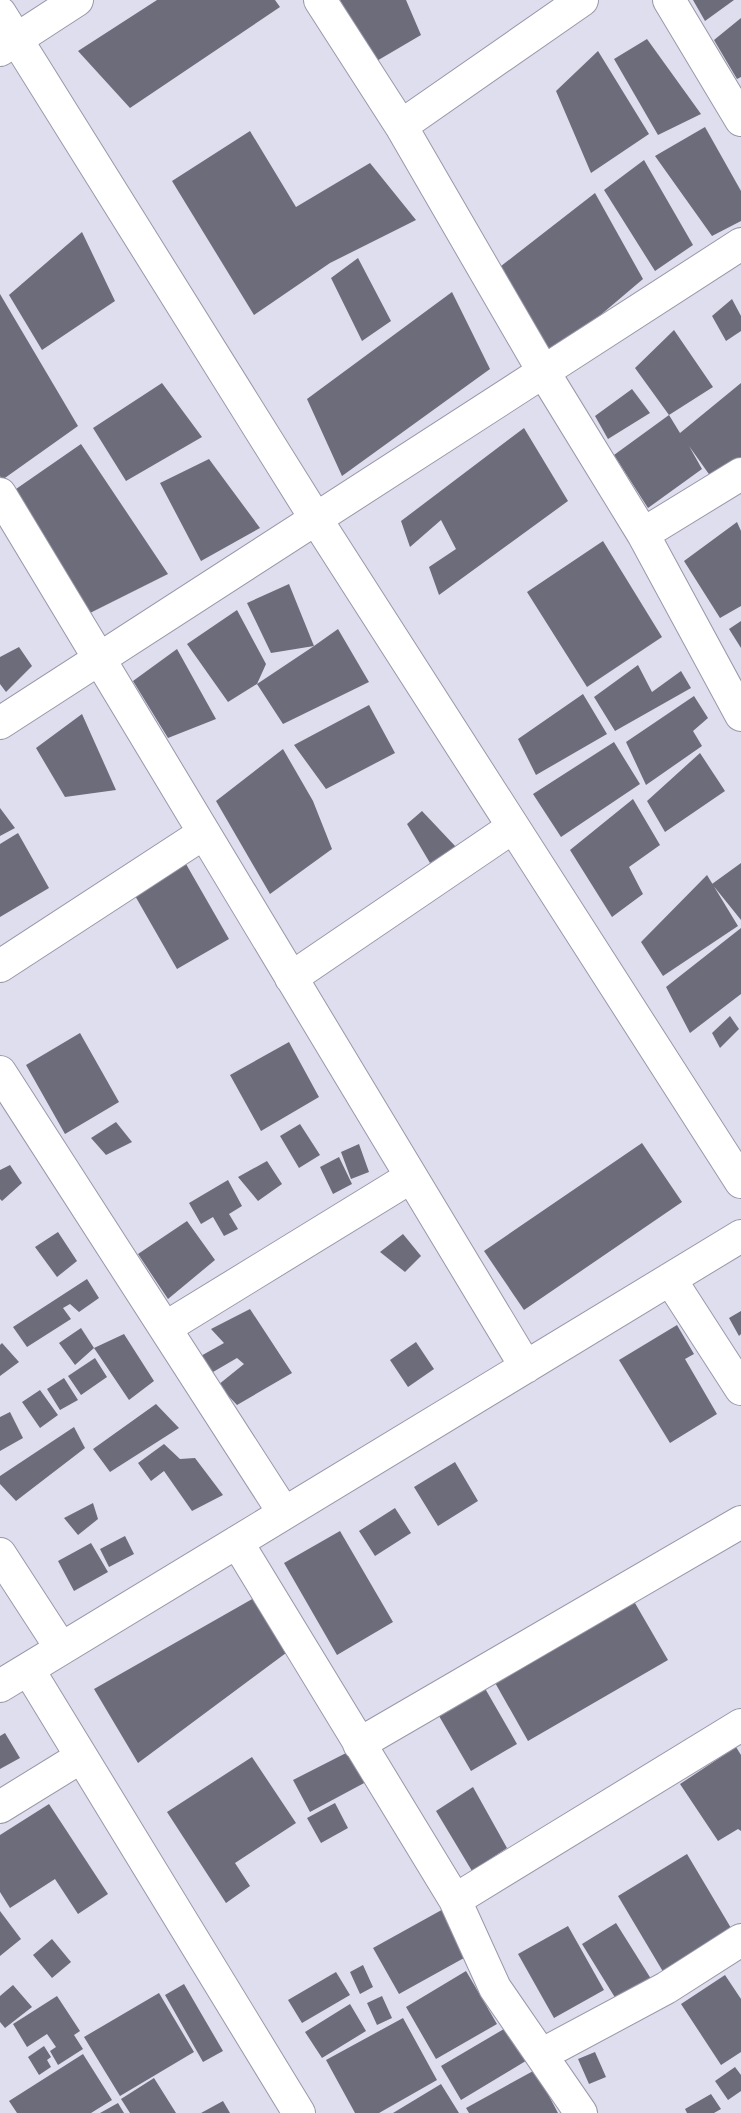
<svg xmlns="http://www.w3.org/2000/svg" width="741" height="2113" font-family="'Exo 2',sans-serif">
<rect width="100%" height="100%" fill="#dedeef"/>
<path fill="#6d6c7b" d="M157,0h118l5,7 -150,101 -52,-57z
M340,0h66l15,35 -46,27z
M693,0h41l-29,21z
M741,18v59l-4,2 -23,-39z
M647,39l54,75 -43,21 -44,-76z
M598,51l51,83 -58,39 -35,-82z
M705,127l36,64v30l-29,15 -57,-80z
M250,131l46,76 74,-44 46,57 -86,43 -76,52 -82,-134z
M644,160l49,85 -38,26 -51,-81z
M595,193l48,86 -46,39 -50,33 -51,-81z
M82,232l33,69 -73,49 -33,-55z
M358,258l33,63 -29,20 -31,-63z
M452,292l38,77 -148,107 -35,-77z
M0,294l78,132 -76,54 -2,-4z
M732,299l9,17v15l-15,10 -14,-25z
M674,330l39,57 -44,28 -34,-47z
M162,383l40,54 -76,44 -33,-53z
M741,383v76l-30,18 -22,-31 13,23 -54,39 -34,-53 55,-40 11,18z
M632,389l18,24 -42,26 -13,-23z
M524,428l44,73 -129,94 -10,-28 27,-18 -15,-29 -31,27 -9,-26z
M81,444l87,130 -78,39 -74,-124z
M209,459l51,69 -59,33 -41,-78z
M737,522l4,9v75l-21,12 -36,-57z
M603,541l59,96 -75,50 -60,-95z
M289,584l25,62 24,-17 31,53 -86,42 -26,-40 57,-38 -43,7 -24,-50z
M237,610l29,54 -9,20 -29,18 -41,-58z
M741,621v27l-12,-19z
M19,647l13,19 -26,26 -6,-8v-27z
M177,649l39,70 -48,19 -35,-57z
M638,665l14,27 29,-21 10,17 -76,43 -21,-34z
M583,694l24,40 -71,41 -18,-36z
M694,696l14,22 -15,13 9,15 -56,39 -20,-43z
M369,705l26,48 -69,36 -32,-44z
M82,714l34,76 -51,7 -29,-49z
M614,742l26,42 -79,53 -28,-43z
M283,749l30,52 19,48 -62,45 -54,-93z
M700,753l25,38 -60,41 -18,-31z
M633,799l27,46 -31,22 14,27 -31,23 -42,-67z
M0,808l15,20 -15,8z
M422,811l34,36 -26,16 -23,-39z
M18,833l31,55 -49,29v-73z
M741,863v57l-29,-36z
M186,864l43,75 -52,30 -43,-75z
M707,875l31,51 -75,50 -22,-34z
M741,928v66l-51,39 -24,-46z
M730,1016l9,13 -19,19 -8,-15z
M80,1033l39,69 -54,32 -39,-69z
M289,1042l30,55 -58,34 -31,-56z
M116,1122l16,20 -26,13 -15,-17z
M300,1124l20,31 -21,13 -19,-32z
M642,1143l40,59 -158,108 -40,-59z
M359,1144l10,28 -18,7 -10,-27z
M339,1157l13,27 -19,10 -13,-27z
M267,1161l15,23 -24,17 -20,-24z
M10,1165l12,18 -20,18 -2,-2v-29z
M228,1180l14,26 -13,8 9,15 -14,7 -11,-19 -12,7 -12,-21z
M187,1221l28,39 -47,39 -30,-45z
M58,1232l19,29 -20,16 -22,-30z
M403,1234l18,22 -16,16 -25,-20z
M87,1279l12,19 -20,14 -9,-8 -7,4 8,11 -44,28 -14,-20z
M250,1309l42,64 -55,32 -19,-20 26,-21 -7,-6 -24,14 -14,-15 25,-14 -13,-14z
M741,1311v23l-2,2 -10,-18z
M677,1325l17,29 -9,5 32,55 -47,29 -51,-83z
M81,1328l13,20 -19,17 -16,-22z
M124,1334l30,47 -25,19 -35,-52z
M416,1342l18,27 -26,18 -18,-27z
M2,1343l17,19 -19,14v-31z
M95,1358l12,19 -26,18 -13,-19z
M64,1378l14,22 -18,10 -13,-21z
M40,1390l18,25 -18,13 -18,-26z
M156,1404l23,24 -69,44 -17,-23z
M10,1412l13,26 -23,13v-34z
M74,1427l11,21 -69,53 -16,-17v-8z
M164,1444l16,15 15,-1 28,37 -31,16 -28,-40 -13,10 -13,-18z
M455,1462l23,39 -40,25 -24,-39z
M93,1503l5,16 -20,16 -14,-17z
M395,1508l16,25 -36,23 -16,-25z
M340,1531l53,91 -56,33 -53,-92z
M125,1536l9,18 -25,13 -9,-18z
M91,1543l17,29 -34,19 -16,-30z
M628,1591l40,69 -140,81 -39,-69z
M254,1598l32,55 -148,110 -44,-74z
M479,1678l38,66 -46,27 -39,-67z
M5,1733l15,25 -20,11v-33z
M736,1747l5,8v76l-3,-2 -20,12 -38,-57z
M350,1751l16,31 -56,30 -17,-32z
M252,1757l44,66 -61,40 15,23 -24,17 -59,-91z
M473,1787l34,61 -35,23 -36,-60z
M335,1803l13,25 -27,15 -14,-25z
M49,1804l59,90 -30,20 -23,-35 -45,29 -10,-16v-57z
M687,1854l47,79 -69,42 -47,-79z
M447,1907l26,46 -74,41 -26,-46z
M0,1911l21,28 -21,17z
M616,1923l37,59 -34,22 -37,-60z
M568,1926l36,64 -50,28 -36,-64z
M52,1939l19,23 -19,16 -19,-23z
M363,1965l10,22 -13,7 -10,-22z
M466,1971l31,53 -61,35 -30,-52z
M336,1972l14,23 -48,28 -14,-23z
M725,1975l16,24v53l-20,13 -40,-61z
M184,1984l39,67 -20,11 -38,-67z
M13,1985l19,22 -27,21 -5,-6v-26z
M159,1993l35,59 -74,44 -36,-59z
M57,1996l23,35 -6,4 9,14 -25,16 -8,-14 6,-4 -9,-13 -20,13 -14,-23z
M382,1996l10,22 -15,7 -10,-22z
M350,2004l16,27 -44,27 -17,-26z
M403,2018l34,62 -58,33h-24l-29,-53z
M509,2026l20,33 -68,41 -20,-34z
M44,2046l7,11 -4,3 4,7 -12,8 -11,-18z
M595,2052l11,25 -17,7 -11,-25z
M83,2054l29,46 -21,13h-74l-8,-12z
M735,2067l6,8v16l-13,9 -13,-19z
M535,2070l23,43h-89l-3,-5z
M154,2078l22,35h-46l-9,-14z
M441,2084l18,29h-66z
M711,2094l10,15 -7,4h-27l-2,-4z
M223,2101l7,12h-29z
M118,2103l6,10h-24z"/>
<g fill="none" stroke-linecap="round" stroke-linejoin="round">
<g stroke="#9998a9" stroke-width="34">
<path id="minor" d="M320,0l81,126 142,245 100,163 98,181
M669,0l72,120
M0,13l316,506 425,663
M0,50l77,-50
M401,126l181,-126
M0,494l526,873
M643,534l98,-60
M0,723l741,-479
M0,966l204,-133
M291,978l222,-151
M0,1072l284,441
M670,1279l71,110
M165,1328l246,-151
M237,1542l218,358 40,88 86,125
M0,1554l61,94
M28,1669l271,444
M0,1686l741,-450
M359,1744l382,-222
M0,1807l81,-50
M455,1900l286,-175
M541,2055l125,-67 75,-48"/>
</g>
<use href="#minor" stroke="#fff" stroke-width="32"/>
</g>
</svg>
